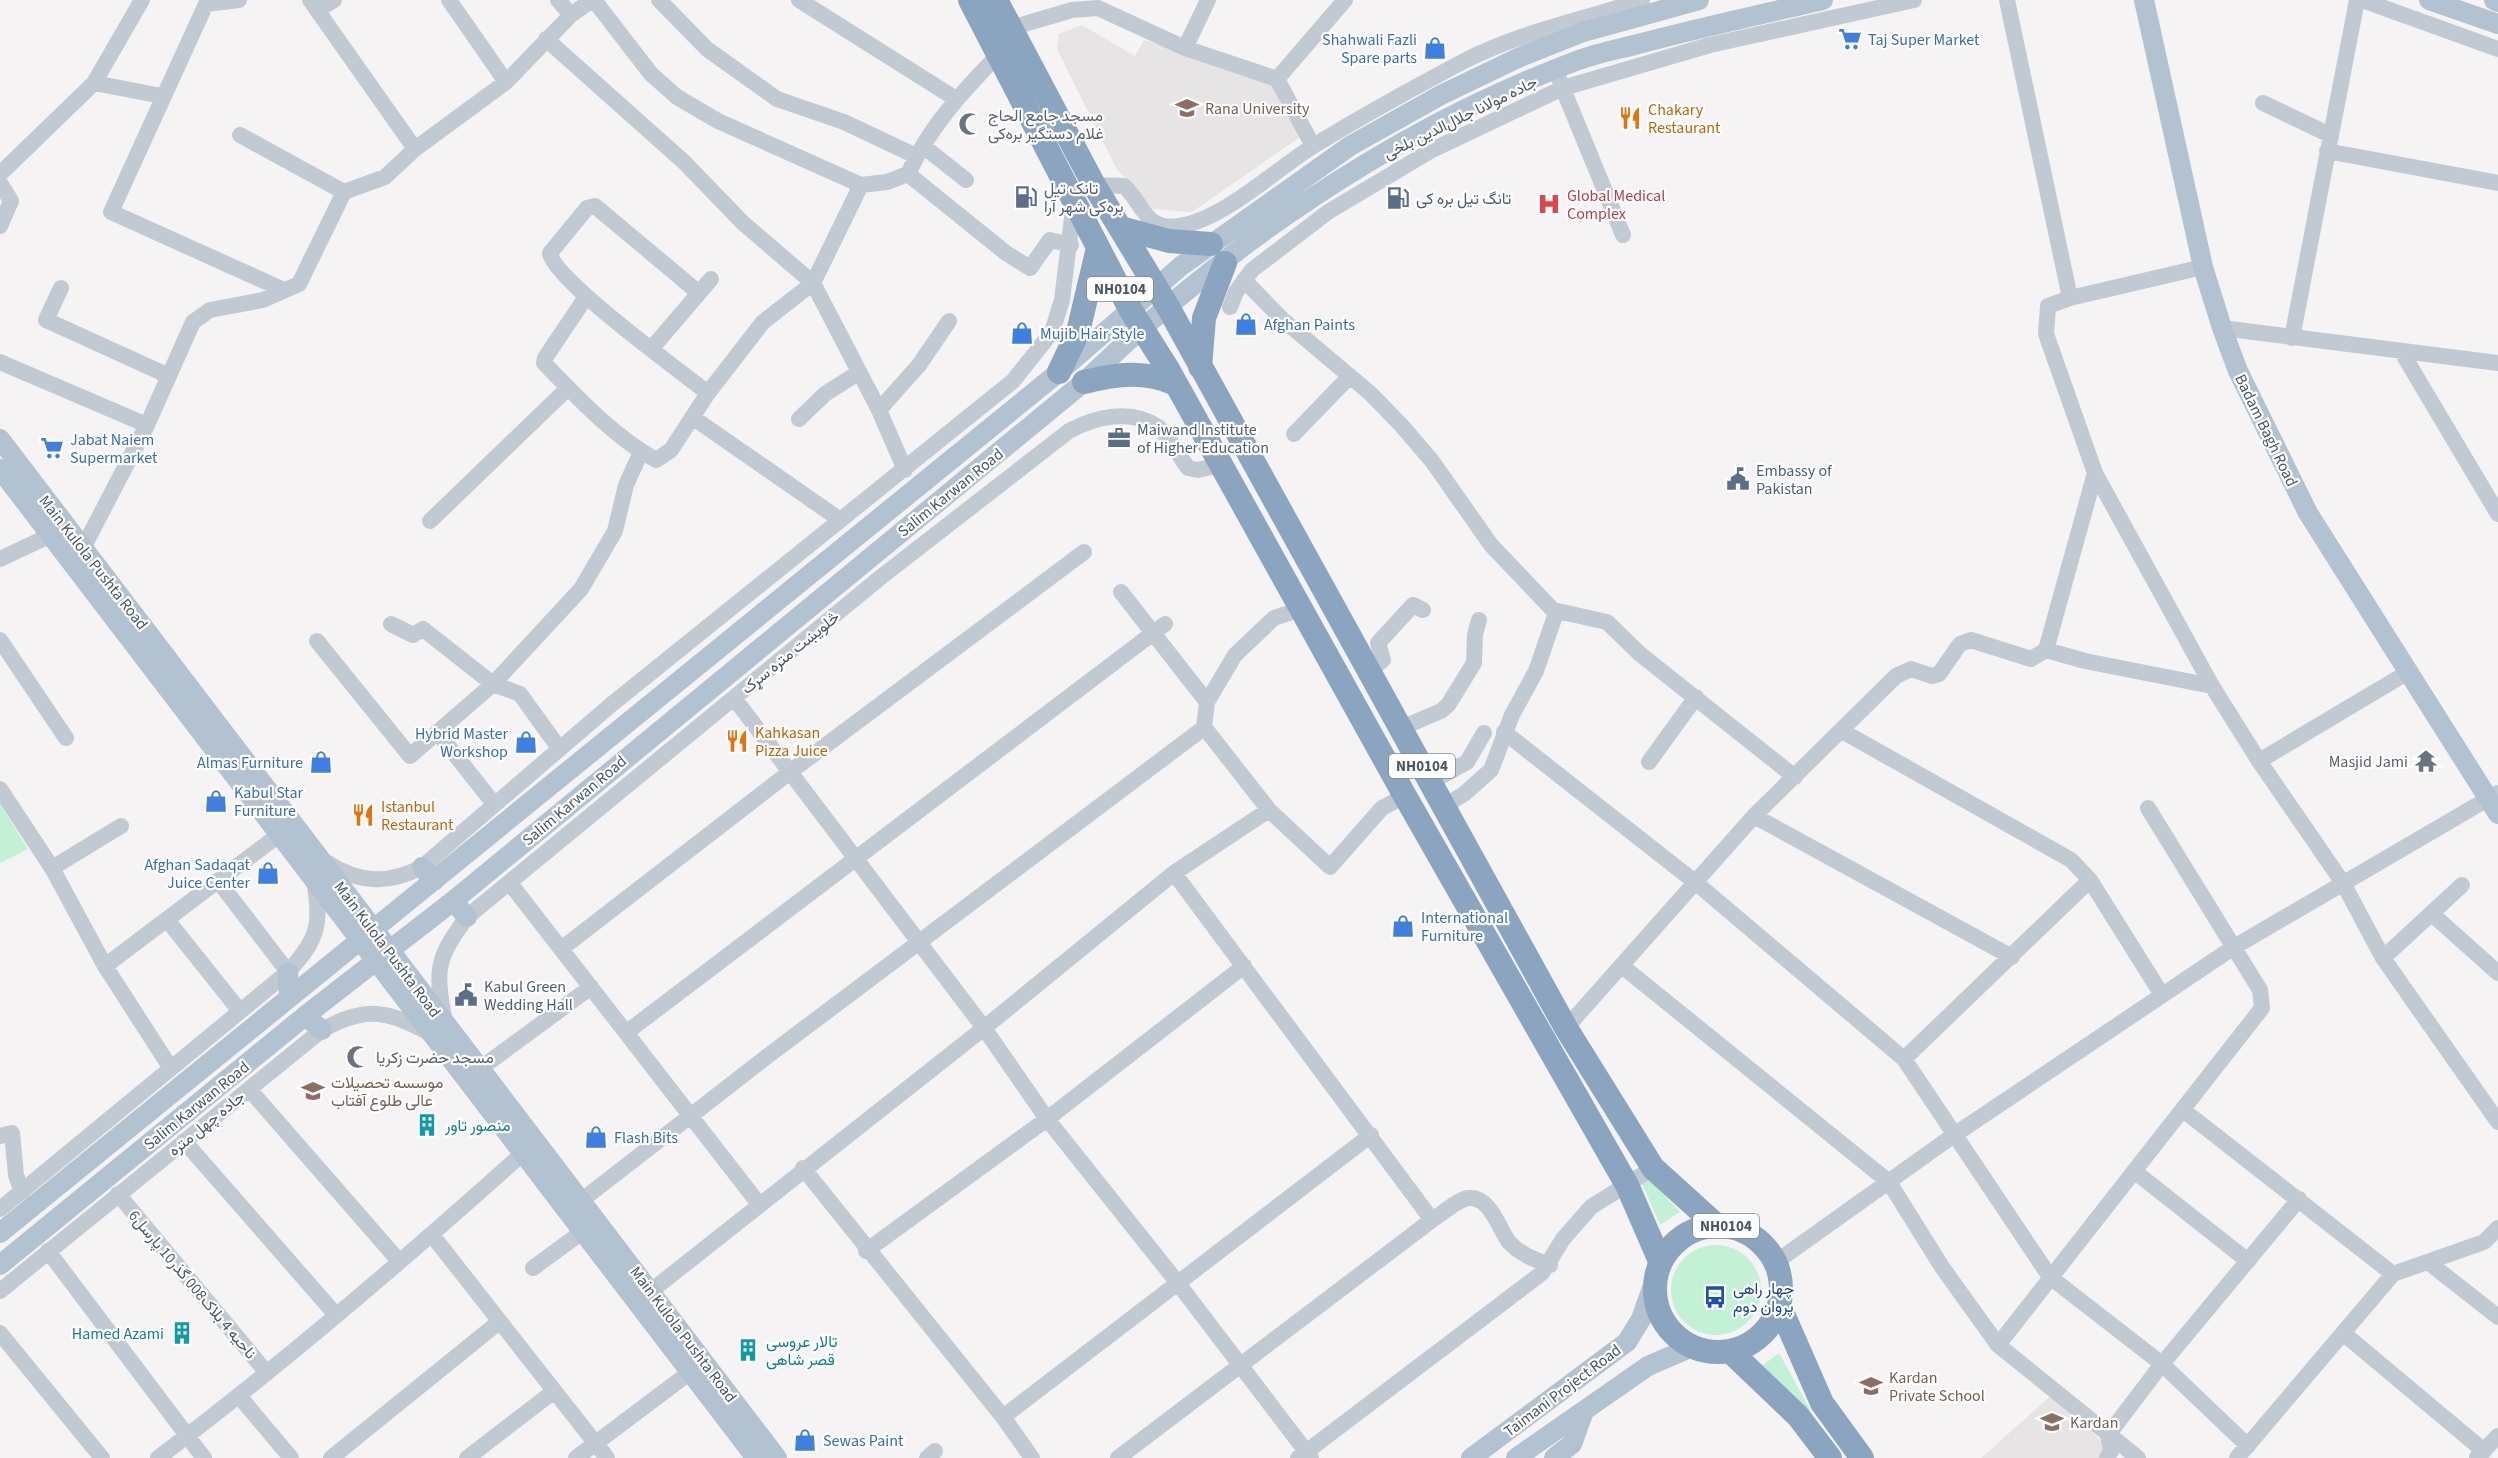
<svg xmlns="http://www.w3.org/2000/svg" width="2498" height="1458" font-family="'Source Sans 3',Vazirmatn,sans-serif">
<rect width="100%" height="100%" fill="#f5f3f3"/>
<path fill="#e6e4e5" d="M1082,25l53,31 9,-16 127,40 32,55 -111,77 -39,-3 -37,-41 -59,-119 2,-15z
M2054,1393l57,58 -4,7h-126z"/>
<path fill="#c3f1d5" d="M0,804l28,45 -28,14z
M1647,1176l33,36 -20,13 -19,-44z
M1671 1290a45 45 0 1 1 90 0a45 45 0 1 1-90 0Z
M1779,1353l33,60 -50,-47z"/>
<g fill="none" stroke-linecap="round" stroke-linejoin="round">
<path stroke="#c1cad2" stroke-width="16" d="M239,0l-33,4 -95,208 173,78
M310,0l105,149
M449,0l57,82
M558,0l13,15
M594,0l57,74 26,23 41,24 143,64
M659,0l48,49 70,50 67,23 72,34
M799,0l157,99
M2007,0l63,298
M2362,0l136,49
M318,10l16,-10
M1011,28l61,-18 26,-2 87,40 92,31 36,67
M546,39l138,123 59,61 70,60 66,127 26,60
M1185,48l23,-48
M1277,79l68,-79
M1559,79l64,156
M94,83l48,-83
M2263,103l67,32
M240,135l104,57
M923,146l43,34
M2327,151l171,32
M0,174l94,-91 68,13
M908,174l98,79 24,15 20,-28 21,5
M0,183l11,18 -11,25
M1094,185l30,1c20,18 20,45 55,40 44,-6 97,-57 136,-81 49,-30 100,-58 151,-85 55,-28 117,-40 176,-60
M1244,280l38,39 89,75 31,32 30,35 59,84 62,65 54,12 33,32 155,123
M61,288l-15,32 123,56
M699,293l-104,-87 -8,2 -37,45c4,27 130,118 158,140
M586,297l-41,61 -1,5c34,35 70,74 112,97l15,-10 37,-57 55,-71 50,-39 48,-98 26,-3 21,-8c21,-47 56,-84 91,-120
M1230,307l6,-15 16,-22 76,-58 104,-62 131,-62 147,-43 204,-45
M2222,328l276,35
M2292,338l65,-338
M652,348l59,-69
M2401,351l97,163
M0,362l147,63
M879,410l40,-45 30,-44
M692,417l147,102
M799,419l26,-25 33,-21
M1294,434l56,-58
M2095,473l117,213 47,75 84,122 40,75 115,164
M430,521l137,-132
M79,556l68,-131 46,-103 17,-12 53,-10 36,-16 45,-92 41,-15 30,-28 91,-67 65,-67 21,-15
M0,559l51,-24
M1121,592l86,110
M391,624l22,11 10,-6 70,55 27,10 39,54
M0,640l66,98
M317,641l93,115 83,-72 88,-95 34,-58 11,-46 15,-33
M2046,650l39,11 127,25
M1369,671l14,-11 -5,-17 35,-38 10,5
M734,698l250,330 63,91 130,163 134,176
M1204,727l65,83 61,57 52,-59 23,-12
M1401,728l40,-17 7,-6 26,-42 1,-28 4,-15
M1842,731l229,129 19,20 72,115
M1504,732l191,150 209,177 146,218 112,87 86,82
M438,733l56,71
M2259,761l151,-90
M1649,762l47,-65
M1431,782l36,-20 17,-29
M0,789l52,79 53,98 65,101
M1444,806l20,-12 27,-24 21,-55 24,-44 20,-58
M1754,816l258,141
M326,862c32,21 62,23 96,5l190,-163 401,-323 39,-49 10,-32 12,-98
M52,868l69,-42
M1174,873l258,347
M219,882l69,90
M509,882l250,322
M2432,914l66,59
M168,921l71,89
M561,949l229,-177 294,-220
M2383,958l79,-73
M105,966l175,-132
M1622,966l267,216 53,85 56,78 140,113
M445,1024c-9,-54 -11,-62 22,-107l414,-340 188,-146c26,-14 62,-23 89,-4 11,9 21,29 30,41l10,2 22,-5
M1566,1028l188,-212 142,-140 15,-7 21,7 7,-2 21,-30 11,-4 60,19 15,-9 49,-177 -49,-139 2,-28 22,-8 133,-31
M627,1032l538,-408
M1904,1059l186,-179
M481,1068l110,-81
M249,1089l150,172
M2183,1110l210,164
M0,1136l12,-3 4,42 6,17
M184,1141l152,174
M803,1168l200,249 29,41
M2134,1171l114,90
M118,1194l149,179
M582,1200l187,-145 428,-322 7,-6 3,-25 28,-47 39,-37 27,-9
M0,1209l288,-237c30,-33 34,-47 26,-92
M432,1235l175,223
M48,1251l156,207
M866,1251l181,-132 197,-153
M1776,1262l178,-127 280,-188 264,-154
M2428,1262l70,55
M533,1268l49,-36
M0,1291l322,-261c43,-24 65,-20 107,3
M651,1291l333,-263 190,-155 95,-63
M0,1333l102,125
M2343,1333l141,118
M1998,1345l264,-337 -2,-18 -112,-182
M239,1396l52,62
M1003,1417l368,-282
M2477,1457l21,-21
M158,1458c126,-95 246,-198 364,-304
M331,1458l168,-136
M467,1458l86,-66
M576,1458l113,-85
M927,1458l8,-7
M1118,1458l314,-238c10,-6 26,-21 37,-22 21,-2 30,31 40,44 10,12 27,18 41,23
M1298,1458l244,-185 21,-34 28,-32 62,-39
M2107,1458l4,-7 -3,-16 54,-71 137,-165
M2237,1458l156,-184 91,-32 14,-14"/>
<path stroke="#b3c2d1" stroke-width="20" d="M2144,0l59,267 19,61 16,43 70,142 190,301
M2429,0l69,24
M2494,0l4,2
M0,439l777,1019
M0,469l756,989
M422,867l12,14
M453,901l14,16
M288,972l1,25
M305,1016l17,14
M0,1233l1059,-861 122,-106 169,-120 91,-51 77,-37 65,-26 116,-32
M0,1265l305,-249 148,-115 631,-519c141,-136 309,-252 492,-321 21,-8 44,-12 66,-18 60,-16 121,-29 181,-43
M1471,1458l156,-116 14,-23 14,-39
M1516,1458l132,-92 44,-19
M1554,1458l18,-14 12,-33"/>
<path stroke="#8ba5c1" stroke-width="24" d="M970,0l160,309 39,62 236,425 222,389 33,76
M996,0l98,185 74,122 398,721 87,140 63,57
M1121,228l48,13 42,3
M1200,367l4,-49 21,-55
M1059,372l19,-40 20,-84
M1084,382c33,-8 60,-12 92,2
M1655 1289a63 63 0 1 1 126 0a63 63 0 1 1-126 0Z
M1780,1307l42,96 40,55
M1730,1351l68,65 32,42"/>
</g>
<defs>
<g id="supermarket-bare" transform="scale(1.8)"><path d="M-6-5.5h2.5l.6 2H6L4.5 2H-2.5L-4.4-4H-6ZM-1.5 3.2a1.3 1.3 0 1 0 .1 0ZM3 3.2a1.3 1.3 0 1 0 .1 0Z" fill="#3f7fe0" stroke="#fff" stroke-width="2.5" paint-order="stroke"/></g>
<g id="shop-bare" transform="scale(1.8)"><path d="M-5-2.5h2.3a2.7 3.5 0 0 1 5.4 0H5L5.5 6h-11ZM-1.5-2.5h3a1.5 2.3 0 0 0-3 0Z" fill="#3f7fe0" stroke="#fff" stroke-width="2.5" paint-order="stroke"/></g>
<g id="university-bare" transform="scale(1.8)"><path d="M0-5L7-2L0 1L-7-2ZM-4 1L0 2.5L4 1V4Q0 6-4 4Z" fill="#8d6e63" stroke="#fff" stroke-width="2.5" paint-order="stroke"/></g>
<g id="restaurant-bare" transform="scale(1.8)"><path d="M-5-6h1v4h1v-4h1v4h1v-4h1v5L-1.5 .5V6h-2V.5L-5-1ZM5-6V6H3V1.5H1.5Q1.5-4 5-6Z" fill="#e8710a" stroke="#fff" stroke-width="2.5" paint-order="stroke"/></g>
<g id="mosque-bare" transform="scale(1.8)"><path d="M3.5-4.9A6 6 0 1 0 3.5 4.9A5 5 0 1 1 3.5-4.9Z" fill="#6b7280" stroke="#fff" stroke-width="2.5" paint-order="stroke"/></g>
<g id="fuel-bare" transform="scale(1.8)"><path d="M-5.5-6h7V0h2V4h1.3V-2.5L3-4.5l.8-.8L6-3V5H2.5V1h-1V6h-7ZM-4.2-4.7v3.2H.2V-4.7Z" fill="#5c6f8a" stroke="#fff" stroke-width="2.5" paint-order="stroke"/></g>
<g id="hospital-bare" transform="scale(1.8)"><path d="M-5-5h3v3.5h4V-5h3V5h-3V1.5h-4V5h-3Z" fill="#e0444e" stroke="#fff" stroke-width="2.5" paint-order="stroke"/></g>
<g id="office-bare" transform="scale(1.8)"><path d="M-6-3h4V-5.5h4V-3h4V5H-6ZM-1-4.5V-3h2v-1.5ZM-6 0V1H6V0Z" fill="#5c6f8a" stroke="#fff" stroke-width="2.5" paint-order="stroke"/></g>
<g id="civic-bare" transform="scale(1.8)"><path d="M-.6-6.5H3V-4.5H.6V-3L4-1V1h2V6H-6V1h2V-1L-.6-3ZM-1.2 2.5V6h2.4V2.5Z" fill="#5c6f8a" stroke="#fff" stroke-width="2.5" paint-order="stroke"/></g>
<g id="temple-bare" transform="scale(1.8)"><path d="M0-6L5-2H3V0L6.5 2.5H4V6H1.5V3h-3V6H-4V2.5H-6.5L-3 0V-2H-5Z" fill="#6b7280" stroke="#fff" stroke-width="2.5" paint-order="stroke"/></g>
<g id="school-bare" transform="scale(1.8)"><path d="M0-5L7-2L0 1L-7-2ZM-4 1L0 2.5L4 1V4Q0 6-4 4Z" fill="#8d6e63" stroke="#fff" stroke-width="2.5" paint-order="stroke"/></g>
<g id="building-bare" transform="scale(1.8)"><path d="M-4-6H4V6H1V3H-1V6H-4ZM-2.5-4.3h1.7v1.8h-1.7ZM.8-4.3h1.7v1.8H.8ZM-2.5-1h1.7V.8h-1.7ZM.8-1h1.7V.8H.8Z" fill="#0f9aa8" stroke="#fff" stroke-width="2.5" paint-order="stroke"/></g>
<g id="bus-bare" transform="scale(1.8)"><path d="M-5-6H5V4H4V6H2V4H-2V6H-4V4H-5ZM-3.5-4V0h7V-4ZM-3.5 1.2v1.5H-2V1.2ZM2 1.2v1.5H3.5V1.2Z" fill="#1a4fb4" stroke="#fff" stroke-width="2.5" paint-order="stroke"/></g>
</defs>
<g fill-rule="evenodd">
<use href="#supermarket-bare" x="1850" y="39"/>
<use href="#shop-bare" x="1435" y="48"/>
<use href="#university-bare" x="1187" y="108"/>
<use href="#restaurant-bare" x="1630" y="118"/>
<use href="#mosque-bare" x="970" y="124"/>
<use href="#fuel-bare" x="1026" y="197"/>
<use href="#fuel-bare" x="1398" y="198"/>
<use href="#hospital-bare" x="1549" y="204"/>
<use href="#shop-bare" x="1246" y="324"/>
<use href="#shop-bare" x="1022" y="333"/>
<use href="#office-bare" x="1119" y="438"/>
<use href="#supermarket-bare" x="52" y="448"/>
<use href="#civic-bare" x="1738" y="479"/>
<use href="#restaurant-bare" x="737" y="741"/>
<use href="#shop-bare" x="526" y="742"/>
<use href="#temple-bare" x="2426" y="761"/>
<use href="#shop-bare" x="321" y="762"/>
<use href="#shop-bare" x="216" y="801"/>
<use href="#restaurant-bare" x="363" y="815"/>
<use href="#shop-bare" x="268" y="873"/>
<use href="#shop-bare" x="1403" y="926"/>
<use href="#civic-bare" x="466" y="995"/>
<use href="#mosque-bare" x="358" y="1057"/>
<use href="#school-bare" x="313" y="1091"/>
<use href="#building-bare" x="427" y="1125"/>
<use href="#shop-bare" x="596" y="1137"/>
<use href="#bus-bare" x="1715" y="1297"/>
<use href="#building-bare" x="182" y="1333"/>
<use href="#building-bare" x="748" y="1350"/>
<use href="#school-bare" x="1871" y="1386"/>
<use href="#university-bare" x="2052" y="1422"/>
<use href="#shop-bare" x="805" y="1440"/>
</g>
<g text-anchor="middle" stroke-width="4.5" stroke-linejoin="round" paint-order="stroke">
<g fill="#fff" stroke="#808990" stroke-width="1.5">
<rect x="1087" y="277" width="66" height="24" rx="4.5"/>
<rect x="1389" y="754" width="66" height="24" rx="4.5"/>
<rect x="1693" y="1214" width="66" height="24" rx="4.5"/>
</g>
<g font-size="15" font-weight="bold" fill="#4a5661">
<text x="1120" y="294">NH0104</text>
<text x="1422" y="771">NH0104</text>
<text x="1726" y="1231">NH0104</text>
</g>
<g font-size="16" fill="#366cbe" stroke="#fff" text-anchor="start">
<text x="1417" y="45" text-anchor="end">Shahwali Fazli<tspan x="1417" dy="18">Spare parts</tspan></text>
<text x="1868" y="45">Taj Super Market</text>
<text x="1264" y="330">Afghan Paints</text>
<text x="1040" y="339">Mujib Hair Style</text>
<text x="70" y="445">Jabat Naiem<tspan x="70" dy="18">Supermarket</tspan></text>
<text x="508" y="739" text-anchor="end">Hybrid Master<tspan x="508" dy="18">Workshop</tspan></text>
<text x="303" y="768" text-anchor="end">Almas Furniture</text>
<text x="234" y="798">Kabul Star<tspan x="234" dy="18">Furniture</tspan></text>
<text x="250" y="870" text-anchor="end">Afghan Sadaqat<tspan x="250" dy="18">Juice Center</tspan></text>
<text x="1421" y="923">International<tspan x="1421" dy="18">Furniture</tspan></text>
<text x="614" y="1143">Flash Bits</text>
<text x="823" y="1446">Sewas Paint</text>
</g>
<g font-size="16" fill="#785e54" stroke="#fff" text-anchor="start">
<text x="1205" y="114">Rana University</text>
<text x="331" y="1088">موسسه تحصیلات<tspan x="331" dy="18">عالی طلوع آفتاب</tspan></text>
<text x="1889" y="1383">Kardan<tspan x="1889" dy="18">Private School</tspan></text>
<text x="2070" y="1428">Kardan</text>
</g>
<g font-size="16" fill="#c56008" stroke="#fff" text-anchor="start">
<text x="1648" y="115">Chakary<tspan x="1648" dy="18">Restaurant</tspan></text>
<text x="755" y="738">Kahkasan<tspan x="755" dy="18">Pizza Juice</tspan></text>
<text x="381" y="812">Istanbul<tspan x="381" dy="18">Restaurant</tspan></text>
</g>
<g font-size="16" fill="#5b616d" stroke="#fff" text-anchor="start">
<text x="988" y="121">مسجد جامع الحاج<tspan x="988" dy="18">غلام دستگیر بره‌کی</tspan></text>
<text x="2408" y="767" text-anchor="end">Masjid Jami</text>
<text x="376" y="1063">مسجد حضرت زکریا</text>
</g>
<g font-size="16" fill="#4a5661" stroke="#fff">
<text transform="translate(1460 117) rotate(-26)" y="6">جاده مولانا جلال‌الدین بلخی</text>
<text transform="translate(2267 430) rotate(64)" y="6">Badam Bagh Road</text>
<text transform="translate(950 492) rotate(-39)" y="6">Salim Karwan Road</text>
<text transform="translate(94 562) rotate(52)" y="6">Main Kulola Pushta Road</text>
<text transform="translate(790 652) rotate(-39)" y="6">څلویښت متره سړک</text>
<text transform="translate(574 800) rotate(-40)" y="6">Salim Karwan Road</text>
<text transform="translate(388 949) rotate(53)" y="6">Main Kulola Pushta Road</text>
<text transform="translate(196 1105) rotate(-39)" y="6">Salim Karwan Road</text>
<text transform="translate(206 1123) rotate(-39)" y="6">جاده چهل متره</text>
<text transform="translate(193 1284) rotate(50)" y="6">ناحیه 4 بلاک008 گذر10 پارسل6</text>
<text transform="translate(684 1334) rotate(53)" y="6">Main Kulola Pushta Road</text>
<text transform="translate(1562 1390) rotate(-37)" y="6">Taimani Project Road</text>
</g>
<g font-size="16" fill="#4e5e75" stroke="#fff" text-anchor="start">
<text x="1044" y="194">تانک تیل<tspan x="1044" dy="18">بره‌کی شهر آرا</tspan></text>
<text x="1416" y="204">تانگ تیل بره کی</text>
<text x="1137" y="435">Maiwand Institute<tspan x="1137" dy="18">of Higher Education</tspan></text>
<text x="1756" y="476">Embassy of<tspan x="1756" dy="18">Pakistan</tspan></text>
<text x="484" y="992">Kabul Green<tspan x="484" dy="18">Wedding Hall</tspan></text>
</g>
<g font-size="16" fill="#be3a42" stroke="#fff" text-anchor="start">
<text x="1567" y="201">Global Medical<tspan x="1567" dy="18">Complex</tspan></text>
</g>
<g font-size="16" fill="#0d838f" stroke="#fff" text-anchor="start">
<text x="445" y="1131">منصور تاور</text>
<text x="164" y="1339" text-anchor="end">Hamed Azami</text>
<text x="766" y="1347">تالار عروسی<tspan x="766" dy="18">قصر شاهی</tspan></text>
</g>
<g font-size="16" fill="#164399" stroke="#fff" text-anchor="start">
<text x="1733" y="1294">چهار راهی<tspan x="1733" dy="18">پروان دوم</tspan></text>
</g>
</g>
</svg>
